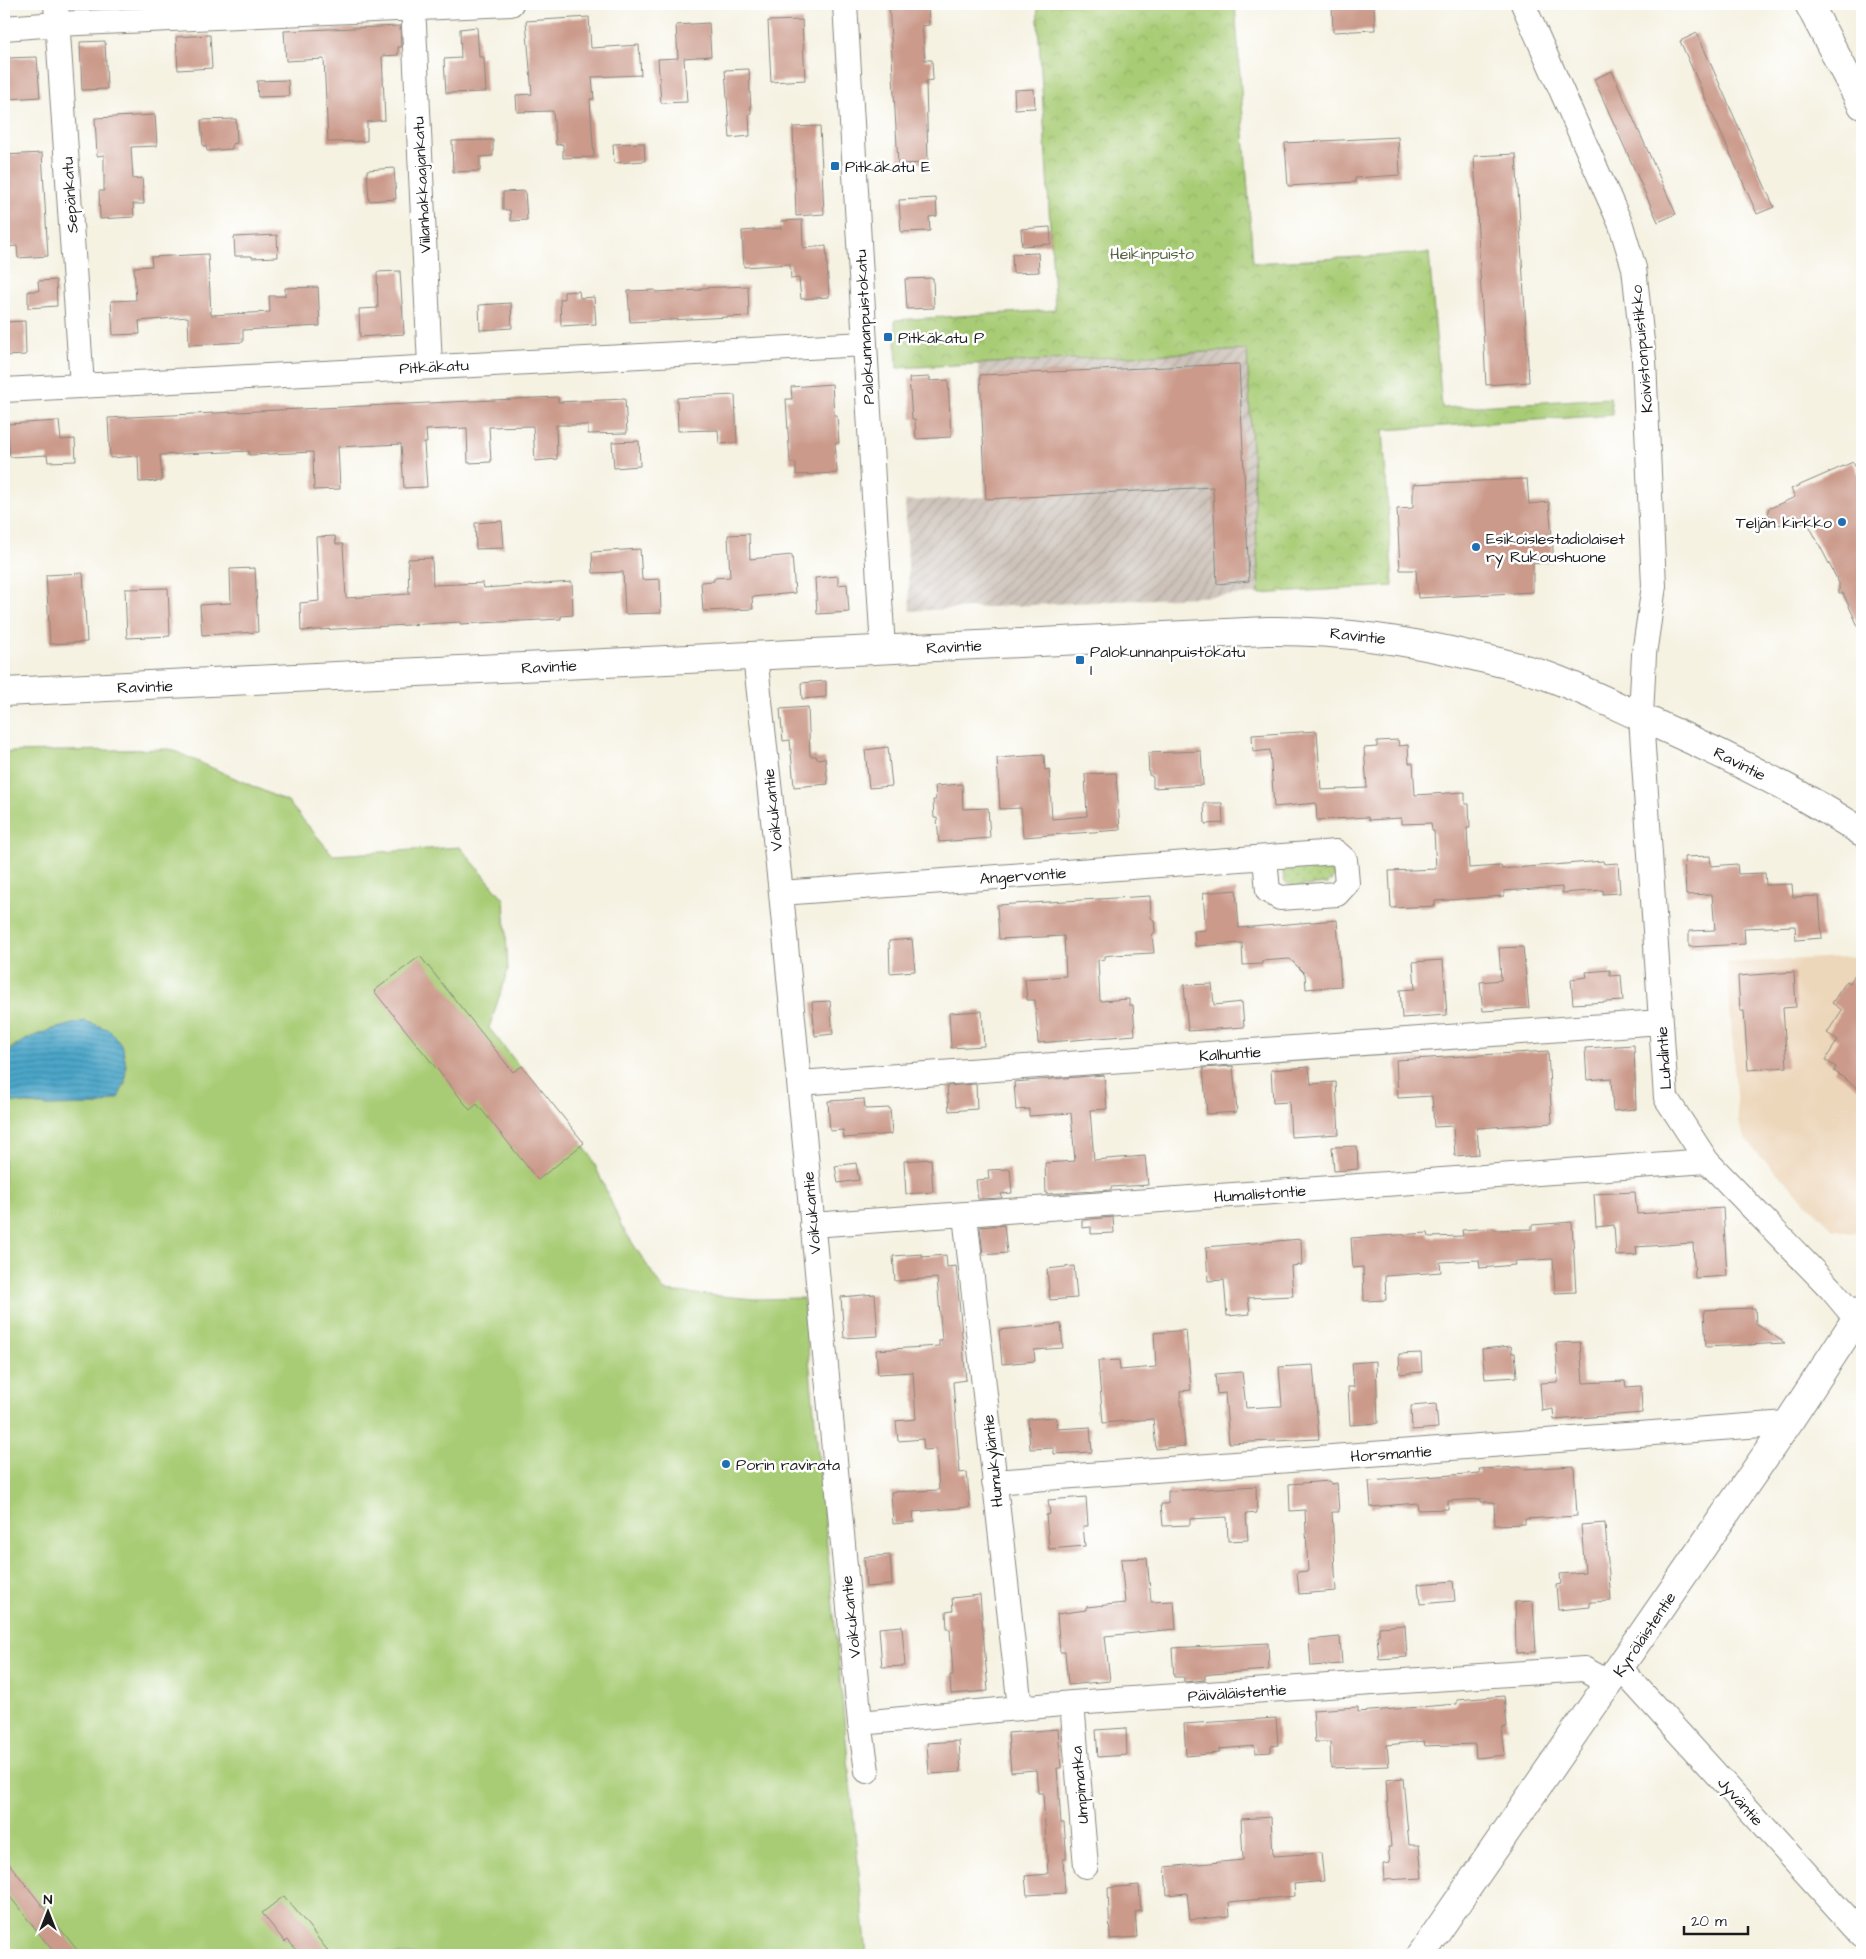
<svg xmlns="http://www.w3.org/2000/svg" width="1866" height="1959" font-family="'Architects Daughter',sans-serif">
<defs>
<pattern id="industrial-furrows" width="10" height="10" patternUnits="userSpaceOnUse" patternTransform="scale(1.25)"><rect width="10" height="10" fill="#ccc2b9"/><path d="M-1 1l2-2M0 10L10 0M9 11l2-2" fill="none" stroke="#afa69e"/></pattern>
<pattern id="grass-dots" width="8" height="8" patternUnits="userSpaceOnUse" patternTransform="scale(1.25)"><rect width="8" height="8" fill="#a8cc75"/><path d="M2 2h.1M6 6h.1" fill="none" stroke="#90af65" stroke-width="1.8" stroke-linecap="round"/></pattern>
<pattern id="park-crowns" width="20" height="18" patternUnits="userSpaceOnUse" patternTransform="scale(1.25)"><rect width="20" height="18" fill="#a8cc75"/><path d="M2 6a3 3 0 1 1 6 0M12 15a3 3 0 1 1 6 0" fill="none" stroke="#90af65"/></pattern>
<pattern id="water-rules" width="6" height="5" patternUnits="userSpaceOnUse" patternTransform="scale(1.25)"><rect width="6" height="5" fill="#4ba6c9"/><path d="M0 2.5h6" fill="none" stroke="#3e86a2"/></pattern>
</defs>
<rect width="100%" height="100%" fill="#fff"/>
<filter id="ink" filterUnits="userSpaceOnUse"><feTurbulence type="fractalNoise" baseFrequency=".02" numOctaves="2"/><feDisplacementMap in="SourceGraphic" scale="10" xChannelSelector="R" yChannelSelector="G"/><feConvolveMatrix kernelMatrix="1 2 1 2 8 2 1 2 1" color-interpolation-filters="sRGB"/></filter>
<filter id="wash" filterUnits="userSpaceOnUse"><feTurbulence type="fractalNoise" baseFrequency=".0096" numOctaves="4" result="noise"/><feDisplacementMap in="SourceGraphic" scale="20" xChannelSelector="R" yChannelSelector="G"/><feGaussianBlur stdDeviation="1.12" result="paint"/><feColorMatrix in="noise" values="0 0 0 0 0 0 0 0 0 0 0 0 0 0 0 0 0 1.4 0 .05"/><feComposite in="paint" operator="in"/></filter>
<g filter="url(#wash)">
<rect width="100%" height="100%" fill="#f5f2e2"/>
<path fill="#edd7bb" d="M1862,956v275l-11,2 -18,-4 -74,-74 -13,-16 -8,-17 -11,-159z"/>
<path fill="url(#industrial-furrows)" d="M1247,350l12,244 -349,17 -5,-110 80,-4 -7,-133z"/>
<path fill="url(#grass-dots)" stroke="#627448" d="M1327,863l6,5 1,9 -6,7 -36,3 -8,-6 -1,-10 4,-7z"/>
<path fill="url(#park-crowns)" stroke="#627448" d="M1037,4h198l18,259 176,-10 13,155 168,-10 3,17 -230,15 10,156 -134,8 -12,-244 -350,18 -2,-48 160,-10z"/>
<path fill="#a8cc75" stroke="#627448" d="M170,749l118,53 45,53 127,-8 44,52 4,71 -19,58 102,128 31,71 42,64 90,8 49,-1 64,657h-863v-846l9,-7 35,4 50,-1 20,-7 -65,-69 -40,17 -9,14v-308z"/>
<path fill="url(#water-rules)" stroke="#346172" d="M85,1021l25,9 13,18 3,18 -1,17 -7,15 -20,7 -50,1 -35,-4 -9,7c0,-15 -3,-33 0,-47 4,-24 60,-36 81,-41z"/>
<g id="blocks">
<path fill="#cb9a8a" d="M889,4h32v3l7,-1 1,19 -7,1 3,34h7l1,20 -7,1 2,82 -30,1z
M1332,4h42l1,26 -42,2z
M589,17l2,31 48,-3 2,30 -49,2 2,22h-4l4,58 -31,1v-14l-7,1 -3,-34 -36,1 -1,-17 16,-1 -6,-73z
M802,20l3,60 -34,2 -3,-61z
M709,23l2,33 -27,2 3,44 -26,1 -3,-44 20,-1 -2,-33z
M400,26l1,21h-3v8l-16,1 3,64 -18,2v19l-39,1 -4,-83 -38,2 -2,-30z
M477,27l2,30h5l2,35 -40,1 -2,-34 17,-1 -1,-29z
M1697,33l77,174 -17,7 -77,-173z
M210,35l2,33 -34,2 -2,-33z
M105,41l2,48 -25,1 -2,-48z
M37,57l3,40 -31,2 -2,-41z
M749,69l2,44 -2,1 1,22 -20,2 -5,-68z
M1612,71l64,143 -18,8 -64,-143z
M288,80l1,16 -31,1 -1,-16z
M1034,89l1,19 -20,1 -1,-19z
M155,115l2,31 -26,1 2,32 9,-1 2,26h-11l1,13 -34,2 -1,-28h5v-36l-7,1 -2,-38z
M236,119l1,24 -5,1v5l-25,2 -1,-5h-3l-2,-26z
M820,126l4,88 -28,2 -3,-89z
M1398,137l2,38 -45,3v4l-67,4 -3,-43z
M493,140v16l-13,1v14l-27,1 -1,-31z
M644,143l1,18 -31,2 -1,-19z
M42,153l6,103 -30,2 -1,-12 -13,1v-31h2l-2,-61z
M1516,154l13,228 -43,3 -12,-229z
M394,168l2,31 -27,2 -2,-31z
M525,191l2,29 -16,1 -1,-11h-7v-18z
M936,198l1,18 -8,1 1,14 -29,1 -2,-32z
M802,220l1,28 23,-2 3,51 -28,2 -2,-21 -8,1 -1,-15 -46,3 -2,-36 40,-3 -1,-7z
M1050,227l1,17 -29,2 -1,-17z
M277,235l1,22 -26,1v-2h-17l-1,-19z
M1038,253l1,19 -26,1 -1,-19z
M208,254l3,61 59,-3 -1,-16h16v-8l33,-1 2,39 -77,4v12l-54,3 -1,-28 -49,4 1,13 -27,1 -2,-34 25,-1 -2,-33 18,-1 -1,-9z
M400,271l4,63 -44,3 -1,-28 19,-1 -1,-36z
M933,278l1,30 -27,1 -2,-30z
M56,280l1,26 -29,2v-17h11l-1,-10z
M748,286l1,30 -119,6 -2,-31 27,-1 1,2 45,-2v-2z
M579,291l1,7 14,-1 2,27 -35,2 -1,-27h4v-7z
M511,303l1,25 -32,2 -1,-25z
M25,321l1,34 -22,1v-34z
M1239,364l10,217 -32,3 -4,-97 -227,12 -6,-124z
M930,377v4l18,-1 3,57 -35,2 -1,-20h-3l-3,-41z
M832,384l2,31h3l2,28h-4l2,30 -41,2v-12h-6l-4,-64h6l-1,-12z
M735,395l2,48 -18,1 -1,-14 -40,1 -1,-33z
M558,397v5l67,-3 2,34 -39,1v-9h-32l1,34 -22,2 -2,-35 -44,1 2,35 -23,1 -1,-35 -41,2 1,13h-3l3,44 -23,1 -3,-44 -63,3 2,42 -26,1 -1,-38 -64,3v-4l-89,4 2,26 -23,1 -1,-26 -28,2 -2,-40z
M59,421l2,19 14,-1 1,22 -28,1 -1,-7 -37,2 -3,-33z
M639,441l1,25 -26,2 -2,-26z
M1853,462l9,19v154l-19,-42h-4v-10l-31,-60 -39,2 -1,-16 27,-12 -4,-8z
M1527,479l2,25 20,-2 5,60 -21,1v29l-115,6 -2,-28h-16l-3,-61 16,-1v-24z
M502,521l2,27 -28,1 -1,-26z
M749,534l1,25 42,-4 3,38 -43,4 1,12 -50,2 -2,-29 13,-1v-3l16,-1 -2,-42z
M335,536l1,8h7l3,54 63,-4 -1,-35 24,-1 1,27 50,-2 1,5 88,-6 1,33 -12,1v3l-101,5v-2l-159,9 -1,-28 19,-2 -3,-64z
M640,549l2,31 18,-1 1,34 -36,1 -2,-42 -30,1 -1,-21z
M255,568l3,64 -56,3 -2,-30 31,-2 -1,-34z
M83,573l4,69 -37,2 -4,-69z
M838,576v9l9,-1 2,28 -32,2 -2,-36z
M168,588l2,48 -43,2 -2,-49z
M826,681v16l-24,2 -1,-16z
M808,707l2,49h6l1,3 8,-1 3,26 -34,3 -4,-47 -7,1 -3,-32z
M1317,731l4,59 46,-2 -3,-40 13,-1v-6l21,-1 1,6 9,-1 1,18h4l2,32 50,-3v12h4l1,24h-3l2,40 32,-2 1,3 101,-8 1,3 14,-1 2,30 -17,1v-4l-41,3v-6l-58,4v5l-69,5v5l-44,2 -2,-37 47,-2 -2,-38h-2l-1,-8 -30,1v-6l-32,2 -1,-3 -51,3 -1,-17 -42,4 -4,-57 -17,2 -1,-17z
M888,747l4,39 -23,2 -4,-38z
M1201,751l2,34 -50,3v-11l-4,-2 -1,-22z
M1044,755l1,15 4,-1 3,50 35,-3 -2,-42 31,-1 4,57 -97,7 -2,-29 -21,1 -3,-51z
M962,784l1,25 25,-1 2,30 -51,4 -2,-24h-3l-1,-18h3l-1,-14z
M1204,803h18l1,20 -18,1z
M1710,856l1,10 26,-2 1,10 27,-1 1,12 26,-1 1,13 26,-1 3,42 -26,2 -1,-14 -51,2 1,16 -56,3v-16l26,-1 -3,-36 -26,1 -2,-38z
M1236,890l3,38 98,-8 4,66 -35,3 -1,-15 -15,-15 -28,2v3l-19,1 -1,-22 -47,3 -1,-15 12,-1 -3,-37z
M1150,896l1,22 3,2 1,12 -3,3 2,18 -42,2 -7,1v3l-7,1 2,41 29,-2v6h4l2,30 -97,8 -3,-43h-8l-2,-21 41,-3 -2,-40 -65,3 -2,-34z
M912,939l3,32 -25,2 -1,-32z
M1523,947l6,61 -46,3 -3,-29 21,-2 -2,-32z
M420,956l93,116 9,-6 62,77 -46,37 -61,-76 -7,6 -96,-119z
M1443,960l4,55 -45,3 -2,-28 15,-1 -2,-27z
M1862,962v129l-28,-20 2,-4 -11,-7 13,-20 -11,-7 15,-23 -10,-7 15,-22 3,2z
M1610,970v6l11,-1 2,26 -50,3 -2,-25 16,-2 -1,-5z
M1794,972l2,35 -13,1 4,59 -39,3 -4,-59h-4l-2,-35z
M1212,984l2,21 28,-3 2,25 -56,4 -4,-46z
M830,1001l3,33 -18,2 -3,-34z
M982,1011l2,35 -33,2 -2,-35z
M1634,1045l2,64 -23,2 -2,-33 -24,2 -2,-32z
M1548,1051l4,72 -75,5 2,26 -24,2 -2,-30 -19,1 -2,-31 -34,2 -2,-38z
M1233,1066l4,46 -30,2 -4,-46z
M1309,1067l2,17 25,-2 3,52 -48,3 -2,-35 -16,1 -2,-33z
M1104,1075l3,34 -17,1 4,50 51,-4 3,29 -37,2v3l-65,4 -1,-31 30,-2 -4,-48 -42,3v-7l-13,1 -2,-28z
M976,1084l1,25 -28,2 -2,-25z
M864,1099l1,10 25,-1 2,26 -48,4 -1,-8 -13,1 -2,-30z
M1357,1146l1,23 -24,2 -2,-24z
M931,1159l2,33 -27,2 -2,-33z
M856,1163l3,17 -21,3 -3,-17z
M1010,1169l2,24 -11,1 1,4 -24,1 -2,-19 13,-1 -1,-9z
M1635,1192l2,22 86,-6 4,68 -32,2 -2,-35 -57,4 1,8 -21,1 -2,-31 -18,2 -2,-33z
M1113,1217l1,16 -23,1v-7l-9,1v-8z
M1572,1222l4,70 -21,1 -2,-34 -39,2 1,4 -35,3 -1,-8 -39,2 1,10 -56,4 1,24 -22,1 -1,-34 -10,1 -2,-30 77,-5 1,4 34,-1 -1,-6 32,-2 1,2 37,-1v-4z
M1004,1225l3,28 -24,2 -3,-28z
M1301,1239l1,26 -11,1 2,30 -45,2 2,16 -23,2 -3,-36 -16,1 -2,-34z
M922,1254v3l24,-2 1,12 9,-1 10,114 -13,2 7,91 7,-1 3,35 -57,5 1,10 -21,2 -2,-32 48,-2 -3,-41 -12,1 -1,-11 -25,2 -2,-20 20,-2 -3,-47 -35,2 -2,-24 63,-4v-6h3l-5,-62 -42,3 -2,-25z
M1074,1266l3,32 -27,2 -3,-31z
M875,1294l3,42 -34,2 -3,-41z
M1755,1308l1,16 29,19 -79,4 -2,-37z
M1061,1324l2,24 -29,2 1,11 -33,3 -3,-34z
M1186,1330l5,60 -11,1 5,55 -29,3 -3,-30 -50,4 -5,-62 21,-1 1,10 36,-3 -2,-34z
M1580,1342l3,41 42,-2 1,6 15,-1 1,27 -88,7 -1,-11 -11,2 -2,-28 18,-1 -2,-39z
M1511,1346l1,7h3l2,24 -32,2 -3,-30z
M1421,1353l1,19 -22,2 -1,-20z
M1376,1361l2,62 -28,2 -2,-38h6l-2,-24z
M1313,1365l6,74 -90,4 -4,-50 -8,1 -2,-20 27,-2 4,36 36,-2 -3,-39z
M1436,1404l2,24 -26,2 -1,-24z
M1056,1417l1,12 33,-2 2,25 -38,2v-6l-24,1 -2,-30z
M1574,1466l3,50 -52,3v5l-30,1 -1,-23h-13v-3l-33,2v8l-30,1 -1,-7 -46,4 -2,-26 111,-8 -1,-4 43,-2v2z
M1330,1481l1,3 6,-1 2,29h-7l4,79 -37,3 -2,-22 11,-1 -3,-61 -15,1 -1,-27z
M1256,1486l1,27 -11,1 2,26 -20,1 -1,-24 -37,2v6l-27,1 -2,-22h7v-13z
M1086,1497l2,29h-5l2,20 -36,3 -3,-34 4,-1 -2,-14z
M1605,1523l6,78 -21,1v5l-32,3 -2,-25 5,-1 -1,-10 25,-2 -4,-47z
M890,1555l2,30 -26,2 -2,-30z
M1147,1558l4,44 23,-1 2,28 -71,7 5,45 -42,4 -3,-33h-5l-3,-38 29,-4v-3l39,-4 -4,-44z
M1453,1581l2,20 -35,3 -2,-20z
M980,1595l8,96 -37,3 -1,-19h3l-3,-46h-3l-1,-17 7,-1 -1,-13z
M1533,1601l3,51 -20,1 -1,-51z
M1405,1625l2,32 -28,2 -2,-24h2v-8z
M902,1626l3,40 -23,1 -3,-39z
M1340,1637l2,27 -31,2 -2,-26z
M1268,1643l1,27 -57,4 -7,1v5l-21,2v-5h-10l-2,-29z
M1504,1696l3,31 -5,1 3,27 -29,3 -1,-14 -50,2 -1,-5 -37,4 2,21 -58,2 -1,-26h-15l-2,-32 45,-3v5l99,-8v-4z
M1276,1718l2,27 -7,1v6l-16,1 -1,-7 -35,3v4l-33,3 -2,-32z
M1126,1728l1,27 -29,2 -2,-27z
M1058,1729l3,39h-4l4,55h3l2,25v11h-3l2,34 -38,2 -2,-19 23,-2 -5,-81h-5l-2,-23 -25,2 -3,-39z
M959,1741l2,31 -32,2 -2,-31z
M1403,1778l6,67h10l3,33 -38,2 -1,-16 7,-1 -2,-16h3l-5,-67z
M1271,1817l2,39 48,-3 3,28 -30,3 1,12 -66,6 1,14 -40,4 -3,-27 -20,2 -2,-28 78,-7 -2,-41z
M4,1857l77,98h-25l-52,-66z
M1139,1885l2,26 -6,1 2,25 -27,2 -2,-51z
M284,1896l23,28 24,31h-31l-12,-15 -3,2 -23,-29z"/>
</g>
</g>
<g filter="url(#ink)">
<use href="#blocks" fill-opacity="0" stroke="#88877f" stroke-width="1"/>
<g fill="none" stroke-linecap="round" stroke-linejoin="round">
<g stroke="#88877f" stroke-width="26">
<path id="minor" d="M56,4l26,382
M413,4l17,362
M845,4l38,646
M1523,4l98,221 13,43 10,92 10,226 -10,68 -3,63 25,381 41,63 124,128 31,37
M4,28l53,-4 454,-20
M4,390l861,-46
M755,656l26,237 79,830 7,48
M781,893l555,-41 9,8 2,23 -10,11 -57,4 -12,-7 -3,-33
M799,1083l862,-61
M965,1215l55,493
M812,1225l895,-64
M994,1482l794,-59
M1620,1668l242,267
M1072,1703l14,163
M860,1723l212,-20 512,-34 26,14"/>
</g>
<g stroke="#88877f" stroke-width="30">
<path id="tertiary" d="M1421,1955l367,-532 74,-113"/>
</g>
<g stroke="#88877f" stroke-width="30">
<path id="secondary" d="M4,692l1263,-61c72,-1 140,9 210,26 23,5 47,11 70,19 36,13 71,31 107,47 72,32 142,67 208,109"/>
</g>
<g stroke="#88877f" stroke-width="30">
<path id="primary" d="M1809,4l53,101"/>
</g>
<use href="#minor" stroke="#fff" stroke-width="24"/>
<use href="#tertiary" stroke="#fff" stroke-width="28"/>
<use href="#secondary" stroke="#fff" stroke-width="28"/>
<use href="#primary" stroke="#fff" stroke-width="28"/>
</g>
</g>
<g fill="#1f6fb2" stroke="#fff" stroke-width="2">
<rect x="830" y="161" width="10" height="10" rx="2.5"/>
<rect x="883" y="332" width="10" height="10" rx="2.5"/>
<circle cx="1842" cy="522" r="5"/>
<circle cx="1476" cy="547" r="5"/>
<rect x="1075" y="655" width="10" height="10" rx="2.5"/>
<circle cx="726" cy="1464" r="5"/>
</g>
<g text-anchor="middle" stroke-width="5" stroke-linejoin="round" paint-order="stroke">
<g font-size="16" fill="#1c1c1c" stroke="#fff" text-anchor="start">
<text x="845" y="172">Pitkäkatu E</text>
<text x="898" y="343">Pitkäkatu P</text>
<text x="1832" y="528" text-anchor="end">Teljän kirkko</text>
<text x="1486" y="544">Esikoislestadiolaiset<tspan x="1486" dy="18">ry Rukoushuone</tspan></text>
<text x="1090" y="657">Palokunnanpuistokatu<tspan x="1090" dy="18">I</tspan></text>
<text x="736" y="1470">Porin ravirata</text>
</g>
<g font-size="16" fill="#1c1c1c" stroke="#fff">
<text transform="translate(421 185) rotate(-93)" y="6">Viilanhakkaajankatu</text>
<text transform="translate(69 195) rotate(-94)" y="6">Sepänkatu</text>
<text transform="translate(864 327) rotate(-93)" y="6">Palokunnanpuistokatu</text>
<text transform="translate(1641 349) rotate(-95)" y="6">Koivistonpuistikko</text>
<text transform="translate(434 366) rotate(-3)" y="6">Pitkäkatu</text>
<text transform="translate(1358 635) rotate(6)" y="6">Ravintie</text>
<text transform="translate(954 646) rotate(-3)" y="6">Ravintie</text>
<text transform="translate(549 666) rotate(-3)" y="6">Ravintie</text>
<text transform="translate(145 686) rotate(-2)" y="6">Ravintie</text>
<text transform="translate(1740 763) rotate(27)" y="6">Ravintie</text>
<text transform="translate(772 810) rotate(-96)" y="6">Voikukantie</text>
<text transform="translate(1023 875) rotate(-4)" y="6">Angervontie</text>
<text transform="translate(1230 1053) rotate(-4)" y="6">Kalhuntie</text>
<text transform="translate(1663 1058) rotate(-94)" y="6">Luhdintie</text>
<text transform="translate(1260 1193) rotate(-4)" y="6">Humalistontie</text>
<text transform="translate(811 1213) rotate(-95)" y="6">Voikukantie</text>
<text transform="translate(1391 1453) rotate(-4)" y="6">Horsmantie</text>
<text transform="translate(992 1461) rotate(-96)" y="6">Humukyläntie</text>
<text transform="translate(850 1617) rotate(-96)" y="6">Voikukantie</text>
<text transform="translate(1644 1634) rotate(-56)" y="6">Kyröläistentie</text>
<text transform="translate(1237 1692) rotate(-4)" y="6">Päiväläistentie</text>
<text transform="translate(1079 1785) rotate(-95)" y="6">Umpimatka</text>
<text transform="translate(1741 1801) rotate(48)" y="6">Jyväntie</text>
</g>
<g font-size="16" fill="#546240" stroke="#fff">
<text x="1152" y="259">Heikinpuisto</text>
</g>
</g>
<rect width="1866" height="1959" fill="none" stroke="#fff" stroke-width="20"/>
<g transform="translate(48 1912)" stroke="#ffffff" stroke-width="4" paint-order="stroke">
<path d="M0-4L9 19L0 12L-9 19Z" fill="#1c1c1c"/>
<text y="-8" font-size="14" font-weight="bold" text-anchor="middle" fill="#1c1c1c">N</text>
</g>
<path d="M1684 1926v8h64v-8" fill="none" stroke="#1c1c1c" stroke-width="2.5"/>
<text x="1691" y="1926" font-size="15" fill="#1c1c1c" stroke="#ffffff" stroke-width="4" paint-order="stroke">20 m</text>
</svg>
